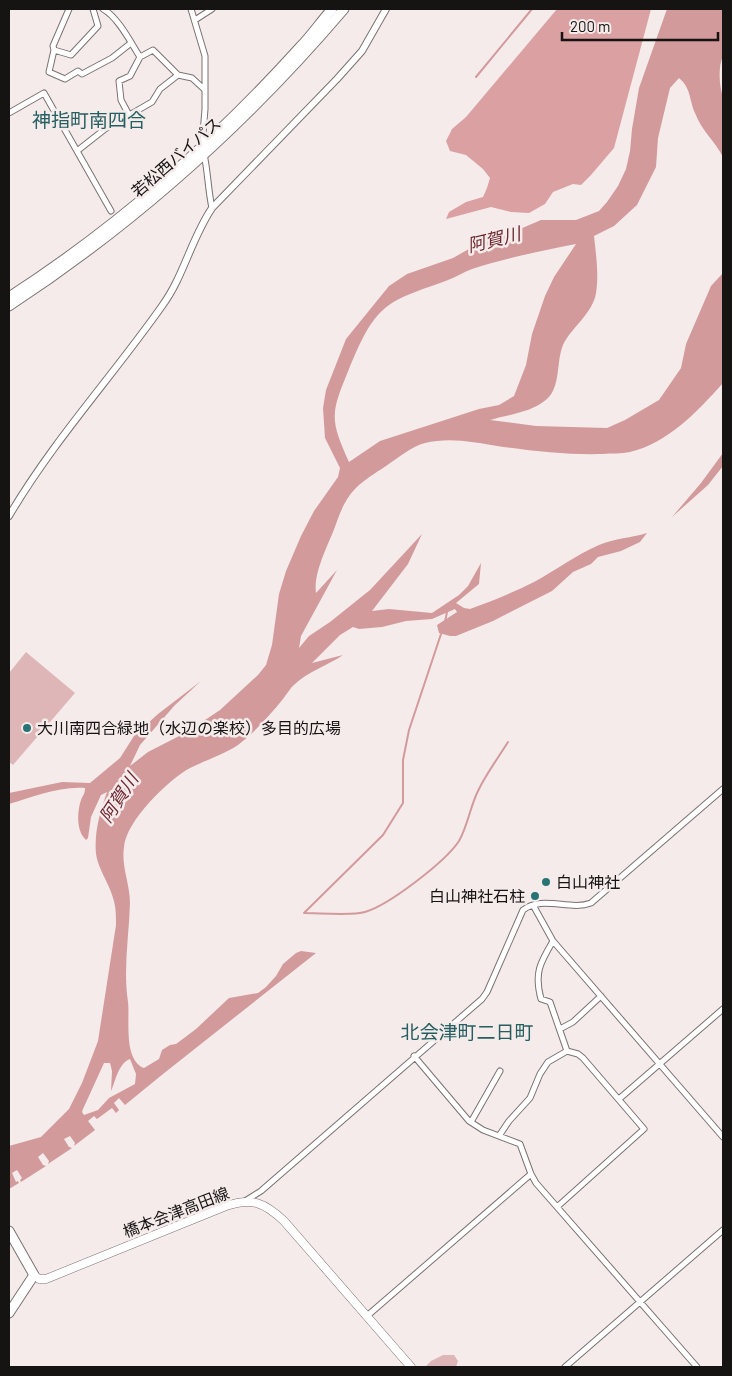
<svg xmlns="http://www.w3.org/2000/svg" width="732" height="1376" font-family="Barlow,'Noto Sans JP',sans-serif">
<rect width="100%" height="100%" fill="#f5ebeb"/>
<path fill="#dfb6b7" d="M26,652l49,41 -62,72 -4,-3v-89z
M443,1355h11l4,6 -2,6h-31l6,-6z"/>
<path fill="#daa0a2" d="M557,9h94l-37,139 -23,27 -10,10 -8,-1 -20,8 -8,12 -16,9 -18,-1 -20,-5 -45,12 3,-7 17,-10 17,-5 4,-9 3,-10 -7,-9 -17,-14 -16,-4 -4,-10 6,-12 14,-12z"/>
<path fill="#d39a9c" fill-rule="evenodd" d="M667,9h56v47c-5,11 -4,29 0,41v60c-8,-16 -22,-27 -28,-44 -6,-14 -4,-25 -16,-35l-9,10 -12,50 -2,29 -19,38 -23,21 -20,10c2,18 5,39 2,57 -3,20 -25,35 -33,52 -7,17 -2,41 -16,54 -16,14 -38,15 -57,21l46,6 71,2 18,-8 34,-20 22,-32 5,-24 25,-58 11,-12 1,-8v117c-26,29 -55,60 -93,69 -9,2 -18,1 -27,2 -36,1 -70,-3 -106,-8 -23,-4 -48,-9 -72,-3 -13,3 -27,15 -39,23 -29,19 -38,24 -50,58 -7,20 -23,48 -20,69l21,-23 -36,66 -2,12 10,-12 21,-14 40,-32 52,-56 -14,30 -36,47 17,-2 43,4 27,-18 9,-9 13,-23 -2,21 -23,19 8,5 6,1c22,-8 44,-17 64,-27 22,-12 42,-27 65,-37 16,-7 32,-7 48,-12l-7,9 -19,9 -23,6 -7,7 -18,8 -21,19 -59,30 -37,15h-6l-11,-3 -2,-8 20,-13 -2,-3 -23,10 -26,2 -24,6 -23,2 -6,-2 -13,8 -28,28 31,-8c-13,9 -37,18 -48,29 -5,4 -8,10 -12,15 -13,16 -28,33 -45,46 -15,10 -32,15 -48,23 -22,12 -64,53 -66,79 -3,19 6,37 6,56 -1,33 -7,66 -2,99 2,17 -5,58 16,66l15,-9 3,-9 8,-5 6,-1 20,-15 33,-31 29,-5 8,-6 10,-11 7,-12 13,-11 5,-2 15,2 -153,121 -38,31 -6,-7 -5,5 5,7 -3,3 -4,-5 -15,11 -3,-3 -6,5 7,9 -21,16 1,-3 -5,-7 -6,3 5,8 3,1 -24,16 1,-3 -6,-8 -5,4 5,8 3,1 -25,16 -1,-2 2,-2 -5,-8 -5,3 4,9 2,-1 1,2 -10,6v-43l32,-9 28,-28 13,-26 16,-42 18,-116c0,-10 0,-18 -3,-27 -4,-15 -15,-29 -17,-44 -2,-22 4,-42 11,-62l-6,3 -10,22 -3,21 -2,2c-10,-9 -9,-28 -5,-40 2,-5 4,-6 4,-12 -26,-2 -52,9 -76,16v-11l53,-11 28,1 30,-25 14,-22 24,-22 43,-33 -26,24 -35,40 -10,21 18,-14 39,-20 33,-22 38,-35 8,-10 6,-20 7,-51 7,-23 15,-35 13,-25 24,-34 2,-9 -15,-30 -2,-30 3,-18 20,-51 43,-53 18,-12 46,-16 30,-17 37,-12 21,-9h35l23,-9 8,-9 11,-16 8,-17 4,-18 2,-22 7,-41zM576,244l-22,33 -9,19 -13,38 -6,31 -12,31 -15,9 -20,4 -99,32 -31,21c-20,-44 -18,-49 0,-93 8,-19 18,-45 34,-59 16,-15 45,-22 65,-30 8,-3 16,-8 24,-11 34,-11 69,-18 104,-25zM130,1059l6,15 -1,10 -26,14 -11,12 -14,5 -2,-3 1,-3 21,-46h6l2,8 -1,20c5,-11 7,-27 19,-32z
M723,453v13l-15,19 -36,32 29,-34z"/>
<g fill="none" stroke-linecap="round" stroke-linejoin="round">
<path stroke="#d39a9c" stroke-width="2" d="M476,77l56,-68
M445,622l2,-10
M304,913l79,-78 20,-32v-43l6,-30 32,-96
M304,913c15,0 49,3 61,-1 24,-7 80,-50 94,-71 9,-16 11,-34 19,-50 8,-17 20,-33 30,-49"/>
<g stroke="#7b7272" stroke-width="7">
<path id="minor" d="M69,9l-16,37 1,4 -5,22 16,7 13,-8 4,3 30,-16 19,-15
M103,9c15,8 28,34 37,48l13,-7 25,25 14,3 13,12v19l-3,37
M191,9l14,47v34
M195,20l17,-11
M54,50l17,5 27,-29 -5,-17
M9,113l35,-20 67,118
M129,115l-8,-15 -2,-19 11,-5 10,-19
M77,151l28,-22 47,-27 8,-13 18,-14
M204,154c4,18 4,36 8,54
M533,905l20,36 170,196
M553,941c-13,22 -19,32 -12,58l9,3 17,49
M560,1029l13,-7 28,-26
M414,1056l55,65 14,9 37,14 11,30 5,9 161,184
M619,1099l104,-90
M471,1122l29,-51
M499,1136l10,-15 21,-23 10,-24 8,-12 19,-11 11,3 5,4 61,71 -87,78
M245,1201l16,-10 221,-192 5,-7 36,-82c19,-15 47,1 68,-7l132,-114
M367,1316l164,-142
M565,1367l158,-137"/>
</g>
<g stroke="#7b7272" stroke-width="8">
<path id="tertiary" d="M9,516c44,-75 103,-139 153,-210 22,-30 29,-67 50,-98l125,-129 25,-28 24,-42"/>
</g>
<g stroke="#7b7272" stroke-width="9">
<path id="secondary" d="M34,1275l5,4h7l180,-73c26,-9 39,-3 58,15l127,146"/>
</g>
<g stroke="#7b7272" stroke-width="11">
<path id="primary" d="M9,1231l25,44 -25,38"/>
</g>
<g stroke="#7b7272" stroke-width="11">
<path id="trunk" d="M9,297c107,-69 206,-156 291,-250 12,-12 21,-26 32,-38
M9,306c125,-82 238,-183 335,-297"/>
</g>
<use href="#minor" stroke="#fff" stroke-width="5"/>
<use href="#tertiary" stroke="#fff" stroke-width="6"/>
<use href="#secondary" stroke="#fff" stroke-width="8"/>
<use href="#primary" stroke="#fff" stroke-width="9"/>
<use href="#trunk" stroke="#fff" stroke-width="9"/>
</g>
<g fill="#287374" stroke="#f5ebeb" stroke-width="2">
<circle cx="27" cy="728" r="5"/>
<circle cx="546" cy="882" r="5"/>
<circle cx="535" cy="896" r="5"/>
</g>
<g text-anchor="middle" stroke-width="5" stroke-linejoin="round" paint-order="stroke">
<g font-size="16" fill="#161313" stroke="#f5ebeb">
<text transform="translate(176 157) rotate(-41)" y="6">若松西バイパス</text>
<text transform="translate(176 1212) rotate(-21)" y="6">橋本会津高田線</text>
</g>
<g font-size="16" fill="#161313" stroke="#f5ebeb" text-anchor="start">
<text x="37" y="734">大川南四合緑地（水辺の楽校）多目的広場</text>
<text x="556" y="888">白山神社</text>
<text x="525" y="902" text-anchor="end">白山神社石柱</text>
</g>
<g font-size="18" font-style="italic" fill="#6d272f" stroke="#f5ebeb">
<text transform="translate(494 240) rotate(-14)" y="6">阿賀川</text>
<text transform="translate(119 798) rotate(-57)" y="6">阿賀川</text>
</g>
<g font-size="19" fill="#255f60" stroke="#f5ebeb">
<text x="89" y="127">神指町南四合</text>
<text x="467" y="1039">北会津町二日町</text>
</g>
</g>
<rect width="732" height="1376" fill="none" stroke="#161313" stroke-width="20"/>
<path d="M562 32v8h156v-8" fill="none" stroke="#161313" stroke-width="2.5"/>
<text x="570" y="32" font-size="15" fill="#161313" stroke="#f5ebeb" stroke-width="4" paint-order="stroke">200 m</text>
</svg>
